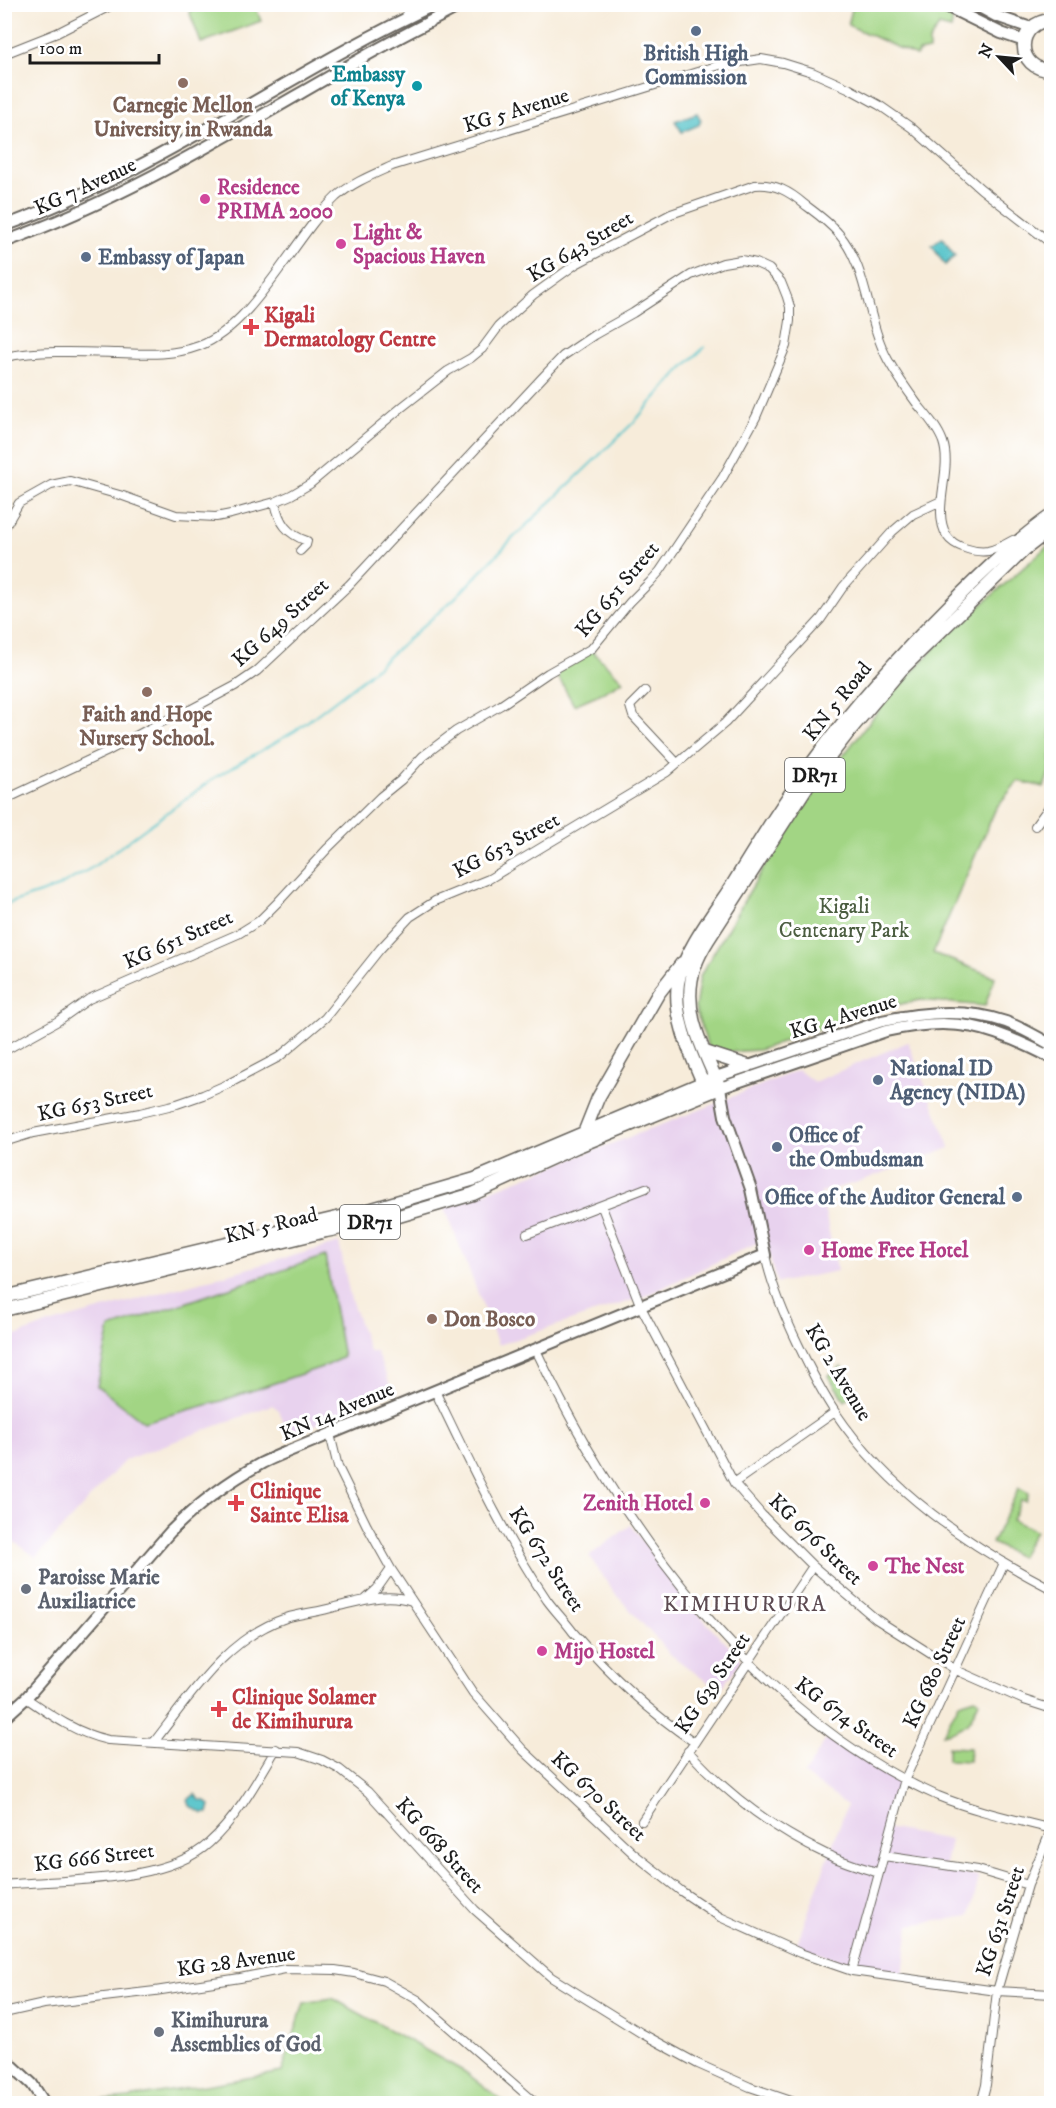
<svg xmlns="http://www.w3.org/2000/svg" width="1056" height="2108" font-family="'IM FELL DW Pica',serif">
<rect width="100%" height="100%" fill="#fff"/>
<filter id="ink" filterUnits="userSpaceOnUse"><feTurbulence type="fractalNoise" baseFrequency=".0167" numOctaves="2"/><feDisplacementMap in="SourceGraphic" scale="12" xChannelSelector="R" yChannelSelector="G"/><feConvolveMatrix kernelMatrix="1 2 1 2 8 2 1 2 1" color-interpolation-filters="sRGB"/></filter>
<filter id="wash" filterUnits="userSpaceOnUse"><feTurbulence type="fractalNoise" baseFrequency=".008" numOctaves="4" result="noise"/><feDisplacementMap in="SourceGraphic" scale="24" xChannelSelector="R" yChannelSelector="G"/><feGaussianBlur stdDeviation="1.35" result="paint"/><feColorMatrix in="noise" values="0 0 0 0 0 0 0 0 0 0 0 0 0 0 0 0 0 1.4 0 .05"/><feComposite in="paint" operator="in"/></filter>
<g filter="url(#wash)">
<rect width="100%" height="100%" fill="#f7ecda"/>
<path fill="#e8d2ee" d="M908,1042l42,106 -95,35 -34,9 16,79 -60,12 -12,-44 -120,57 -147,49 -53,-137 257,-99 96,-39 16,12z
M339,1243l11,53 19,55 7,1 16,37 -103,48 -10,-27 -7,-5 -147,55 -89,97 -29,-20 -2,3v-200l37,-14z
M631,1525l55,76 56,59 -23,31 -49,-37 -57,-63 -24,-35z
M828,1736l71,46 -14,46 65,12 -6,30 35,7 -9,39 -61,9 -6,50 -56,-12 -51,-17 51,-141 -43,-30z"/>
<path fill="#a2d584" stroke="#5f7850" stroke-width="1.5" d="M202,5h53l6,16 -60,22 -12,-32z
M853,5h82l14,5c4,7 4,11 2,19l-12,-3 -10,15v9l-10,2 -3,4 -68,-31z
M1051,543v224l-7,20 -26,-6 -22,27 -63,145 62,24 -10,29 -65,-6 -51,11 -110,39 -33,2 -18,-5 -13,-39 5,-32 69,-118 42,-61 77,-99 56,-60z
M589,648l34,33 -19,11 -30,13 -18,-32z
M325,1256l18,101 -15,8 -107,36 -77,21 -47,-36 13,-58z
M842,1366l16,24 -13,11 -17,-25z
M1019,1488l10,5 -3,8 -5,-1 -9,20 23,11 -15,26 -28,-14z
M975,1698l4,3c-10,22 -11,27 -36,33l16,-31z
M948,1747l22,1 -1,13 -21,-1z
M332,1998l133,74 40,31h-431l55,-5 153,-26 22,-69z"/>
<path fill="#55c3c9" stroke="#387072" stroke-width="1.5" d="M697,113l4,7 -2,5 -17,7 -7,-11z
M942,238l13,18 -10,9 -13,-19z
M195,1794l4,6 6,1 5,4 -2,8 -4,1 -14,-8 -2,-6z"/>
<g fill="none" stroke-linecap="round" stroke-linejoin="round">
<path stroke="#55c3c9" stroke-width="2" d="M4,905l54,-18 35,-20 121,-89 81,-47 68,-52 92,-81 57,-59 122,-117 47,-53 24,-22"/>
</g>
</g>
<g filter="url(#ink)">
<g fill="none" stroke-linecap="round" stroke-linejoin="round">
<g stroke="#69655e" stroke-width="10">
<path id="minor" d="M406,4l1,14
M1029,4l1,2
M4,54l53,-21 57,-29
M4,357c38,-7 77,-5 114,-4 28,1 54,3 81,-7 55,-20 95,-109 137,-149 16,-14 36,-22 56,-31l328,-101 41,-6 22,4 29,9 36,16 31,17 33,23 69,61 71,55
M275,502c4,21 12,32 32,39l-1,4 -6,6
M4,529l15,-26 32,-18 19,-4 53,15 53,19 40,2 15,-3 44,-12 16,-7 19,-11 92,-77 46,-36 23,-13 11,-9 17,-23 34,-31 43,-31 95,-50 84,-29c20,-2 35,7 49,19 12,9 25,18 35,30 30,36 27,86 49,126 9,16 19,30 30,45 9,11 20,23 25,37 10,29 -12,68 4,94 7,11 29,17 41,15 9,-2 18,-7 25,-11
M645,691l-15,15 3,10 44,47
M4,800l102,-48 54,-29 24,-10 51,-27 22,-15 92,-86 192,-206 22,-23 31,-21 39,-22 58,-38 32,-12 18,-3 15,3 13,6 12,13 6,15 3,10v14l-4,25 -30,71 -33,60 -63,94 -10,11 -20,20 -38,46 -44,25 -47,32 -45,26 -33,25 -22,24 -21,17 -52,51 -50,54 -19,19 -21,13 -149,65 -31,22 -54,30
M1035,826l14,-19 3,-7
M4,1142l29,-9 107,-20 37,-9 26,-9 25,-11 51,-27 46,-39 55,-69 30,-32 25,-16 54,-22 178,-107 58,-49 96,-104 22,-32 49,-55 21,-18 28,-13
M602,1207l39,100 93,176 27,31 52,52 63,53 80,51 68,30 28,9
M527,1234l119,-46
M765,1255c7,32 19,60 33,89 11,23 23,47 37,68 53,79 134,134 217,177
M536,1350c82,173 221,367 402,446 37,15 75,23 114,33
M435,1391c35,72 68,144 112,209 8,11 18,21 26,32 36,42 75,79 121,110
M330,1434l8,33 29,59 24,43 82,124 50,57 111,104 47,37 39,26 80,36 52,18 145,20 31,-106 24,-57
M734,1483l101,-71
M366,1599l11,-10 14,-20
M26,1698c26,18 50,35 82,42l190,12 24,8 17,9 29,23 107,118 76,67 90,56 57,31 52,23 50,17
M154,1742c37,-47 72,-104 132,-124 16,-5 33,-6 49,-11 26,-6 51,-15 77,-6
M688,1751c39,43 85,78 138,103 16,8 35,13 53,19
M642,1821l171,-255
M884,1856l94,14 50,15
M4,1885c59,-6 161,-1 205,-42 28,-25 48,-62 67,-94
M852,1971l53,-192 99,-216
M4,2013l40,-9 111,-13 85,-13 45,-9 50,1 19,3 30,8 34,19 119,104
M981,2104l5,-19 11,-94 55,3"/>
</g>
<g stroke="#69655e" stroke-width="14">
<path id="secondary" d="M942,4l59,29 23,8
M974,4l22,12 35,12
M4,226c154,-55 285,-154 432,-222
M4,242c127,-45 241,-118 358,-184 33,-19 68,-36 101,-54
M716,1077l166,-56c40,-9 84,-13 124,1 16,6 31,15 46,23
M4,1718l22,-20 144,-166c28,-28 57,-50 92,-69 22,-11 46,-19 68,-29l435,-179 -14,-66 -26,-73 -5,-28 166,-57c68,-16 105,-5 166,27
M4,2058l28,26 13,20"/>
</g>
<g stroke="#69655e" stroke-width="15">
<path id="primary" d="M1052,20c-37,1 -38,51 0,50
M705,1052l43,14
M705,1087c-14,-32 -32,-69 -27,-104 5,-31 38,-73 55,-99 27,-44 54,-88 85,-129 40,-54 85,-103 132,-150 32,-32 64,-63 102,-90
M584,1133l14,-35 60,-104 24,-31
M4,1297l358,-85 113,-33 241,-102
M4,1310l322,-79 66,-13 81,-24 103,-47 144,-59c-17,-40 -40,-78 -25,-122 3,-9 8,-18 13,-26l102,-158 41,-53 50,-59 124,-121 27,-21"/>
</g>
<use href="#minor" stroke="#fff" stroke-width="8"/>
<use href="#secondary" stroke="#fff" stroke-width="10"/>
<use href="#primary" stroke="#fff" stroke-width="12"/>
</g>
</g>
<g fill="#5c6f8a" stroke="#fff" stroke-width="2">
<circle cx="696" cy="31" r="6"/>
<circle cx="86" cy="257" r="6"/>
<circle cx="878" cy="1080" r="6"/>
<circle cx="777" cy="1147" r="6"/>
<circle cx="1017" cy="1197" r="6"/>
</g>
<g fill="#8d6e63" stroke="#fff" stroke-width="2">
<circle cx="183" cy="83" r="6"/>
<circle cx="147" cy="692" r="6"/>
<circle cx="432" cy="1319" r="6"/>
</g>
<circle fill="#0f9aa8" stroke="#fff" stroke-width="2" cx="417" cy="86" r="6"/>
<g fill="#d1479c" stroke="#fff" stroke-width="2">
<circle cx="205" cy="199" r="6"/>
<circle cx="341" cy="244" r="6"/>
<circle cx="809" cy="1250" r="6"/>
<circle cx="705" cy="1503" r="6"/>
<circle cx="873" cy="1566" r="6"/>
<circle cx="542" cy="1651" r="6"/>
</g>
<g fill="#e0444e" stroke="#fff" stroke-width="2">
<path d="M248 318h6v6h6v6h-6v6h-6v-6h-6v-6h6z"/>
<path d="M233 1494h6v6h6v6h-6v6h-6v-6h-6v-6h6z"/>
<path d="M216 1700h6v6h6v6h-6v6h-6v-6h-6v-6h6z"/>
</g>
<g fill="#6b7280" stroke="#fff" stroke-width="2">
<circle cx="26" cy="1589" r="6"/>
<circle cx="159" cy="2032" r="6"/>
</g>
<g text-anchor="middle" stroke-width="6" stroke-linejoin="round" paint-order="stroke">
<g fill="#fff" stroke="#606060" stroke-width="1.5">
<rect x="785" y="758" width="60" height="34" rx="4.5"/>
<rect x="340" y="1205" width="60" height="34" rx="4.5"/>
</g>
<g font-size="20" font-weight="bold" fill="#1c1c1c">
<text x="815" y="782">DR71</text>
<text x="370" y="1229">DR71</text>
</g>
<g font-size="21" font-weight="bold" fill="#4e5e75" stroke="#fff" text-anchor="start">
<text x="696" y="60" text-anchor="middle">British High<tspan x="696" dy="24">Commission</tspan></text>
<text x="98" y="264">Embassy of Japan</text>
<text x="890" y="1075">National ID<tspan x="890" dy="24">Agency (NIDA)</tspan></text>
<text x="789" y="1142">Office of<tspan x="789" dy="24">the Ombudsman</tspan></text>
<text x="1005" y="1204" text-anchor="end">Office of the Auditor General</text>
</g>
<g font-size="21" font-weight="bold" fill="#0d838f" stroke="#fff" text-anchor="end">
<text x="405" y="81">Embassy<tspan x="405" dy="24">of Kenya</tspan></text>
</g>
<g font-size="21" font-weight="bold" fill="#785e54" stroke="#fff">
<text x="183" y="112">Carnegie Mellon<tspan x="183" dy="24">University in Rwanda</tspan></text>
<text x="147" y="721">Faith and Hope<tspan x="147" dy="24">Nursery School.</tspan></text>
<text x="444" y="1326" text-anchor="start">Don Bosco</text>
</g>
<g font-size="21" fill="#1c1c1c" stroke="#fff">
<text transform="translate(516 110) rotate(-17)" y="7">KG 5 Avenue</text>
<text transform="translate(85 186) rotate(-25)" y="7">KG 7 Avenue</text>
<text transform="translate(580 246) rotate(-31)" y="7">KG 643 Street</text>
<text transform="translate(617 589) rotate(-50)" y="7">KG 651 Street</text>
<text transform="translate(280 622) rotate(-42)" y="7">KG 649 Street</text>
<text transform="translate(837 701) rotate(-51)" y="7">KN 5 Road</text>
<text transform="translate(506 845) rotate(-28)" y="7">KG 653 Street</text>
<text transform="translate(178 939) rotate(-24)" y="7">KG 651 Street</text>
<text transform="translate(843 1016) rotate(-17)" y="7">KG 4 Avenue</text>
<text transform="translate(95 1102) rotate(-12)" y="7">KG 653 Street</text>
<text transform="translate(271 1225) rotate(-14)" y="7">KN 5 Road</text>
<text transform="translate(839 1372) rotate(59)" y="7">KG 2 Avenue</text>
<text transform="translate(337 1411) rotate(-23)" y="7">KN 14 Avenue</text>
<text transform="translate(816 1539) rotate(44)" y="7">KG 676 Street</text>
<text transform="translate(547 1559) rotate(57)" y="7">KG 672 Street</text>
<text transform="translate(934 1672) rotate(-65)" y="7">KG 680 Street</text>
<text transform="translate(712 1683) rotate(-56)" y="7">KG 639 Street</text>
<text transform="translate(847 1717) rotate(36)" y="7">KG 674 Street</text>
<text transform="translate(599 1796) rotate(43)" y="7">KG 670 Street</text>
<text transform="translate(440 1845) rotate(48)" y="7">KG 668 Street</text>
<text transform="translate(94 1857) rotate(-7)" y="7">KG 666 Street</text>
<text transform="translate(1000 1921) rotate(-72)" y="7">KG 631 Street</text>
<text transform="translate(236 1961) rotate(-8)" y="7">KG 28 Avenue</text>
</g>
<g font-size="21" font-weight="bold" fill="#b23c85" stroke="#fff" text-anchor="start">
<text x="217" y="194">Residence<tspan x="217" dy="24">PRIMA 2000</tspan></text>
<text x="353" y="239">Light &amp;<tspan x="353" dy="24">Spacious Haven</tspan></text>
<text x="821" y="1257">Home Free Hotel</text>
<text x="693" y="1510" text-anchor="end">Zenith Hotel</text>
<text x="885" y="1573">The Nest</text>
<text x="554" y="1658">Mijo Hostel</text>
</g>
<g font-size="21" font-weight="bold" fill="#be3a42" stroke="#fff" text-anchor="start">
<text x="264" y="322">Kigali<tspan x="264" dy="24">Dermatology Centre</tspan></text>
<text x="250" y="1498">Clinique<tspan x="250" dy="24">Sainte Elisa</tspan></text>
<text x="232" y="1704">Clinique Solamer<tspan x="232" dy="24">de Kimihurura</tspan></text>
</g>
<g font-size="21" fill="#4b5d40" stroke="#fff">
<text x="844" y="913">Kigali<tspan x="844" dy="24">Centenary Park</tspan></text>
</g>
<g font-size="21" font-weight="bold" fill="#5b616d" stroke="#fff" text-anchor="start">
<text x="38" y="1584">Paroisse Marie<tspan x="38" dy="24">Auxiliatrice</tspan></text>
<text x="171" y="2027">Kimihurura<tspan x="171" dy="24">Assemblies of God</tspan></text>
</g>
<g font-size="22" letter-spacing="1.5" fill="#5c4a51" stroke="#fff">
<text x="745" y="1611">KIMIHURURA</text>
</g>
</g>
<rect width="1056" height="2108" fill="none" stroke="#fff" stroke-width="24"/>
<g transform="translate(999 57) rotate(296)" stroke="#ffffff" stroke-width="4.5" paint-order="stroke">
<path d="M0-4.5L10 22L0 15L-10 22Z" fill="#1c1c1c"/>
<text y="-9" font-size="16" font-weight="bold" text-anchor="middle" fill="#1c1c1c">N</text>
</g>
<path d="M30 54v9h129v-9" fill="none" stroke="#1c1c1c" stroke-width="3"/>
<text x="39" y="54" font-size="18" fill="#1c1c1c" stroke="#ffffff" stroke-width="4.5" paint-order="stroke">100 m</text>
</svg>
